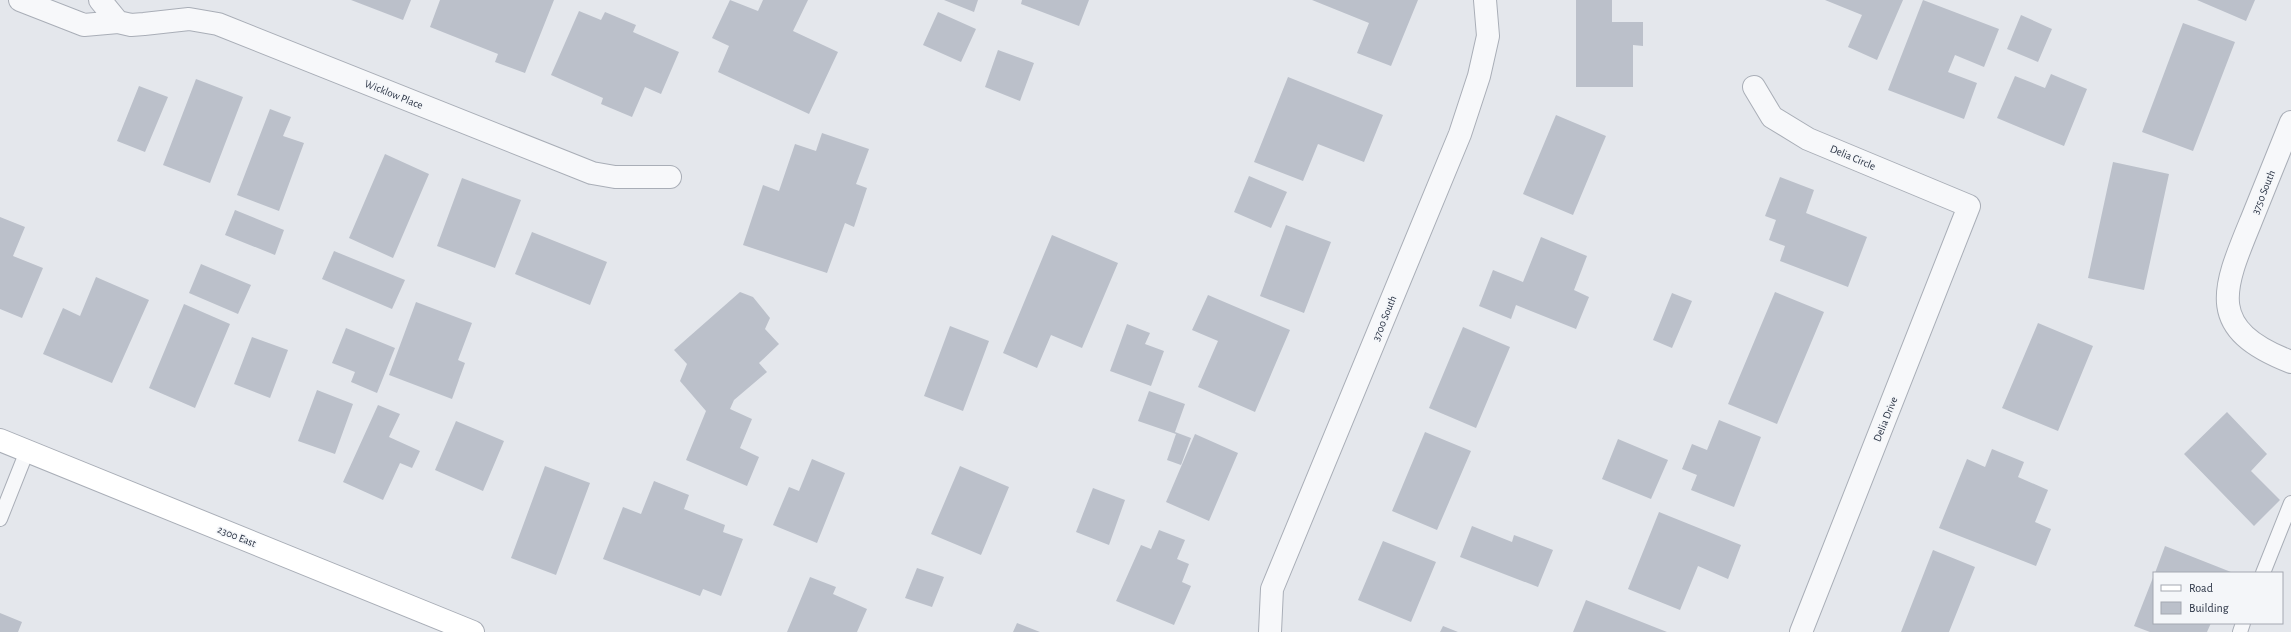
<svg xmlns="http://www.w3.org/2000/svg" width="2291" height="632" font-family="'Alegreya Sans',sans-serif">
<rect width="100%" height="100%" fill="#e4e7ec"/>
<path fill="#bbc0ca" d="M351,0h60l-8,20z
M440,0h114l-29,73 -30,-11 3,-8 -68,-27z
M730,0l28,11 5,-11h45l-15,31 45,21 -29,62 -91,-42 11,-26 -17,-8z
M944,0h34l-4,12z
M1022,0h67l-10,26 -58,-22z
M1312,0h106l-27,66 -34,-13 12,-30z
M1576,0h36v22h31v24l-10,-1v42h-57z
M1825,0h78l-26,60 -29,-13 14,-32z
M1923,0l76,29 -15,38 -29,-12 -7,17 29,11 -13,36 -76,-29z
M2197,0h58l-9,21z
M579,11l22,9 4,-8 31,13 -3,7 46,20 -18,42 -16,-7 -13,30 -31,-13 2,-6 -52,-23z
M938,12l38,17 -15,33 -38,-17z
M2021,15l31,14 -14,33 -31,-13z
M2183,23l52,19 -42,109 -51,-19z
M998,50l36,13 -14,38 -35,-14z
M2051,74l36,15 -23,57 -67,-28 18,-42 30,12z
M1288,77l95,38 -19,47 -46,-18 -15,37 -49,-19z
M196,79l47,18 -33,86 -47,-18z
M139,86l29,11 -23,55 -28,-11z
M270,109l21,8 -8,19 21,7 -25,68 -42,-16z
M1556,115l50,21 -33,79 -50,-21z
M822,133l47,16 -13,35 11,4 -13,39 -9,-4 -18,50 -84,-28 20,-60 16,6 16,-47 21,7z
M385,154l44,20 -36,84 -44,-20z
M2113,162l56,12 -25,116 -56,-12z
M1249,176l38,16 -16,36 -37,-16z
M1780,177l34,13 -8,23 61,24 -19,50 -68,-26 5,-15 -16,-6 7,-20 -11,-4z
M462,178l59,22 -26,68 -58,-22z
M235,210l49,20 -9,25 -50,-20z
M0,217l25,10 -12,29 30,12 -21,50 -22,-9z
M1286,225l45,17 -27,71 -44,-17z
M532,232l75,30 -17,43 -75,-31z
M1052,235l66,28 -36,85 -31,-13 -14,33 -34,-15z
M1541,237l46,19 -13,34 15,7 -13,32 -60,-24 -5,14 -32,-13 14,-36 30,12z
M334,251l71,29 -13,29 -70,-30z
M201,264l50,21 -13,29 -49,-21z
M96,277l53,23 -37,83 -69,-29 20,-46 17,8z
M740,292l13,5 17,21 -5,11 14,15 -20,19 8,9 -33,28 -4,9 22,10 -12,29 19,9 -12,29 -61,-26 20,-49 -26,-30 7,-17 -13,-14z
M1775,292l49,20 -47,112 -49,-20z
M1672,293l20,8 -20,47 -19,-8z
M1208,295l82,35 -35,82 -57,-25 20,-46 -26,-11z
M416,302l56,21 -14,37 7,3 -13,36 -63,-24z
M184,304l46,20 -35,84 -46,-20z
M2038,323l55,23 -35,85 -56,-23z
M1127,324l23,9 -5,11 19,7 -13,35 -41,-15z
M950,326l39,15 -26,70 -39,-15z
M1463,327l47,20 -34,81 -47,-20z
M346,328l49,20 -18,45 -26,-11 4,-10 -23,-9z
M252,337l36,13 -18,48 -36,-14z
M317,390l36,14 -18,50 -37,-13z
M1149,391l36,13 -10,28 16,6 -10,27 -14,-5 9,-26 -38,-13z
M378,405l22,9 -11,23 31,14 -8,17 -12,-5 -17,37 -40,-18z
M2227,412l40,42 -16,17 29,29 -26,26 -70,-72z
M1719,420l42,17 -27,70 -43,-17 6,-15 -15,-6 10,-25 15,6z
M456,421l48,20 -21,50 -48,-21z
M1425,432l46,19 -34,79 -45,-19z
M1195,434l43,19 -29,68 -43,-19z
M1618,439l50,21 -17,39 -49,-20z
M1992,449l32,13 -6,15 30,13 -13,32 16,7 -15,37 -97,-38 28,-69 18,8z
M812,459l33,14 -28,70 -44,-18 16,-38 10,4z
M545,466l45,17 -34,92 -45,-17z
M960,466l49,21 -28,68 -50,-21z
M654,481l35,14 -5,14 41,16 -2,7 20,7 -22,57 -18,-7 -3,7 -97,-37 20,-52 18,7z
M1093,488l32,12 -16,45 -33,-13z
M1659,512l82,33 -13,34 -30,-13 -18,44 -52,-21z
M1472,526l40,16 2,-7 39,15 -15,37 -78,-30z
M1159,530l26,10 -8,19 12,5 -7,18 9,4 -17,39 -58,-24 25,-56 10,4z
M1383,541l53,21 -25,60 -53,-22z
M2165,546l66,26 -1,1h-75z
M1933,550l42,17 -26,65h-48z
M917,568l27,9 -12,30 -27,-9z
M2154,575v48h57l-4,9h-57l-16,-6z
M810,577l26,10 -3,7 34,15 -10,23h-70z
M1586,600l81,32h-94z
M0,613l22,9 -4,10h-18z
M1017,623l23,9h-27z
M1443,626l15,6h-18z"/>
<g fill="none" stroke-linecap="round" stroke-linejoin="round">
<g stroke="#a9aeb7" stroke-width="16">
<path id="lane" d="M0,519l27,-68
M2263,573l28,-70
M2240,632l3,-9"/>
</g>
<g stroke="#a9aeb7" stroke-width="24">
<path id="street" d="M20,0l64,25 34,-3 13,3 13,-1 45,-5 29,5 374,149 23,4h55
M100,0l18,22
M1754,87l18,30 36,22 161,67 -168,426
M2291,122c-13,33 -27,66 -40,99 -29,70 -45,108 40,141
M1270,632l2,-43 188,-455 19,-58 9,-40 -3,-36"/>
</g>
<g stroke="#a9aeb7" stroke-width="24">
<path id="secondary" d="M0,440l473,192"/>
</g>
<use href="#lane" stroke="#f7f8fa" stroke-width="14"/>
<use href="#street" stroke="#f7f8fa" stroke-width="22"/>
<use href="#secondary" stroke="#fff" stroke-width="22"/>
</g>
<g text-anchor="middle" stroke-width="3" stroke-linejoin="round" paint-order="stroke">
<g font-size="11" fill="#2b3445" stroke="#f4f6f9">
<text transform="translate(394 94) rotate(22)" y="4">Wicklow Place</text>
<text transform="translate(1853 157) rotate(23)" y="4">Delia Circle</text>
<text transform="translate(2263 192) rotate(-68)" y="4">3750 South</text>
<text transform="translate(1384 318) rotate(-68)" y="4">3700 South</text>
<text transform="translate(1885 419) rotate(-68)" y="4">Delia Drive</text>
<text transform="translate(237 536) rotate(22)" y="4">2300 East</text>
</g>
</g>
<rect x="2153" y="572" width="130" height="52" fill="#f4f6f9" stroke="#a4a8b1"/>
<rect x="2161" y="585" width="20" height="6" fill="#ffffff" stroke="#a4a8b1"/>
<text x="2189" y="592" font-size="12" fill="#2b3445">Road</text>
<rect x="2161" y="602" width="20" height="12" fill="#bbc0ca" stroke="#a4a8b1"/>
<text x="2189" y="612" font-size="12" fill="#2b3445">Building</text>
</svg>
